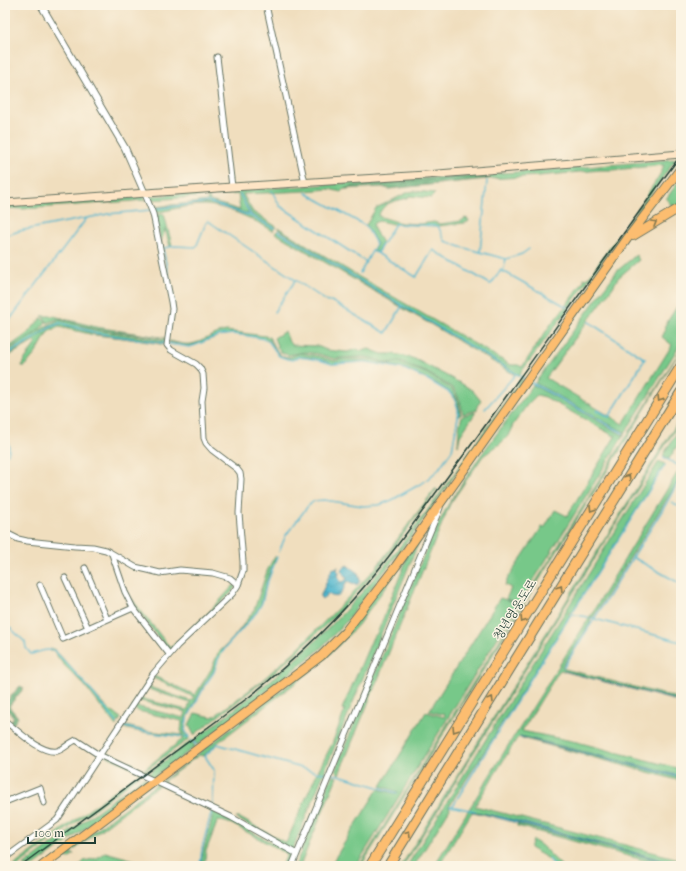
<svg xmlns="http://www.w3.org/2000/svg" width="686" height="871" font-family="'IM FELL French Canon','Noto Serif KR',serif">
<defs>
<pattern id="forest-crowns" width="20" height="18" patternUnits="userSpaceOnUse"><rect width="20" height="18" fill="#61ac75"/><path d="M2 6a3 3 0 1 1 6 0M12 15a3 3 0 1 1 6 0" fill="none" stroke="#4f8d61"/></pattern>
<pattern id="water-waves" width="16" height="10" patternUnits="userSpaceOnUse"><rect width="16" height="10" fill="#50b6ce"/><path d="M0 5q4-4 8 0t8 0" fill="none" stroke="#4295a8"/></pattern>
</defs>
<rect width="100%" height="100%" fill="#fcf5e5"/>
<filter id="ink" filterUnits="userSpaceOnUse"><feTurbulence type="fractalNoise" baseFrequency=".025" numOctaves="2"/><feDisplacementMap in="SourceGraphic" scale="8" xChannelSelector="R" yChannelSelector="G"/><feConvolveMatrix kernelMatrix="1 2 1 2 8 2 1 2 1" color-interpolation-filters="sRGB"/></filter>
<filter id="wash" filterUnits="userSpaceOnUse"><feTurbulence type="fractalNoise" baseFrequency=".012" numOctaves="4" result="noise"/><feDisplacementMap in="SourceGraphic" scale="16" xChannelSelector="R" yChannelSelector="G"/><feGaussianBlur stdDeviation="0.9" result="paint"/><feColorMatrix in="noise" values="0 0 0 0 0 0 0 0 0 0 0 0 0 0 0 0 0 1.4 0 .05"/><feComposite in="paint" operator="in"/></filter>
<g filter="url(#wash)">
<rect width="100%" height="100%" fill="#f0debe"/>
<path fill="#77c889" stroke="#4b825e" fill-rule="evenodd" d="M676,159l-107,148 -3,-2 18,-24v-3l3,1 56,-77c6,-13 17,-24 21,-37l-51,5h-13l-61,6 -51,3 -11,-3 -26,2 -107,11 -3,3 -12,-3 -24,2 -62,3 10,18 24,15 -2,1 -23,-13 -12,-22 9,21 -41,-12 -55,6 2,-1 53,-6 -1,-5 -56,4 -1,-2 1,-2c128,-8 255,-17 383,-25 48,-3 95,-8 142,-12zM238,194l2,16 -30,-9 -1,-5z
M681,178v28l-6,3 -9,-10z
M415,191l20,2 -4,5 -22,-2 -1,2c-15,4 -23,3 -30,18l23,7 19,1 14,-2 6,2 21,-3 4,-3 3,1 1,2 -4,2 -26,3 -46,-2 -14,-3 -3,1 -3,2v3l9,16 -5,9 -4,-1 4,-7 -11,-19 10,-17 33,-16z
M142,197h2l2,3 -124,9 -17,-1v-2z
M209,203l42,13 23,13 -1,2c-18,-11 -48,-26 -69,-26 -17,0 -34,5 -49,8l-1,-4z
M164,214l8,31 -2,1 -5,-17 -4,13 1,7 -6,-34z
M279,228l82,50 150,87h7l4,2 29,-43 14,-17 3,2 -49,66 -9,-6 -108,-63 -124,-77z
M277,231l124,75v1l-126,-74z
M636,255l3,5 -21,18 -5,9 -67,91 77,46 49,-79 -10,-8 4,-8 -2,-2 17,-27v43l-325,523h-26l48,-77 19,5 1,-2 -17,-6 45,-74 18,5 1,-3 -2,-1 -2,1 -12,-3 71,-113 17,5v-1l-11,-3 5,-11 -6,-3 3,-7 34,-51h3l10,-17 12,6 49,-81 -2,1 -69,-39 -8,-2 -10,10 -14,20 -5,11 -7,7 -18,13 -33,48 -111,270 -4,-4 96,-232 17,-33 33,-50 52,-70 90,50 2,-3 -7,-3 -83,-46 82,-112z
M403,307l108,63 4,5 -83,-50 -30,-17z
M42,316h12l42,11 70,11 -71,-9 -31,-9 -7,-1 -10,4v-2z
M41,318l5,3c-5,12 -30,23 -41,30v-1l22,-16z
M58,320l11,2 25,8 72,10v2l-69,-9 -37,-10 -12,4 -15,12 -28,16v-2l30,-19 11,-8z
M60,324l36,10 70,10v1l-42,-7 -30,-3 -35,-8 -11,5 -12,21 -11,13h-3l1,-4 13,-19 -1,-2 -30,17v-1l23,-14 21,-14z
M226,331l39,5 4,1 8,14 5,5 7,1 12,-4 18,3 16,5 7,-2h30l15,5 12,-2 8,4 19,7 26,16 7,12 2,14 -2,1v-8l-3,-9 -6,-7 -16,-10 -30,-14 -39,-7 -33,3 -6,-3 -18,-4h-9l-7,2 -6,-1 -6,-2 -10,-15 -4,-2 -23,-4 -12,-1 -12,2 -18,7 -13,3 -19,-4v-1c7,1 14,4 22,3 12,-2 23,-11 35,-13z
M285,331l4,11 3,3 25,1 10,4 20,2 10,-3 4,2 8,-2 13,5h12l15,3 6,2 49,26 9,6 8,10 -4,5v4l-14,4 -3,-14 -7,-12 -27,-16 -19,-7 -4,-3 -4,-1 -12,2 -16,-5 -7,-1 -23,1 -6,1 -16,-5 -14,-2 -17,3 -6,-2 -4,-5 -4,-10z
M681,349l-54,90 -266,427h-2z
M521,379l2,1 -110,154 -67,88 -28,29 -120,94 -4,-5c53,-40 104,-79 149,-127 67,-71 121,-155 178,-234z
M476,412l-16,24 -2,10 1,-18 3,-12z
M681,417v3l-278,446h-2z
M681,426v14l-12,19 -6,-4z
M659,461l6,3 -93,148 -4,1 2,2 -1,2 -71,112h-2l1,3 -48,74 1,3 -36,57h-7z
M677,473h4l-1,5 -87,139h-2l-1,6 -28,44 3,2 116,30v2l-120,-31 -2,1 -37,60 55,11 104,27v7l-161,-40 -4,4 -41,66 204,53 2,-9v15l-179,-48 -30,-5 -33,54h-5l80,-130 2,-2 73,-116z
M435,489h2l-60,81 -45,49 -58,54 -80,62 -5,-10 6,-12 17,4 4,-2 44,-33 33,-29 47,-47 35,-37z
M420,539l-128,312 -56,-33h4l46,25 31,-70h3v-2h-2l14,-27 13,-34 -3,-1 31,-72 4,-3 31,-78 -50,69 -23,24 -16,16 -103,79 -13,12 -4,-1 -35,26 2,3 -4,-3 149,-113z
M274,557h2l-9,22 -6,25 -5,8 -31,35 -6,11 -6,14 -8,11 -19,36 -2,12 5,8 -47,34 -39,-19 1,-3 30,13 -2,2 10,5 42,-33c-21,-6 -44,-3 -65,-12l3,-1 25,6 36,4 -2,-4 1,-10 -44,-10 -6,-4 3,-2 4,2 45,11 2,-6 -49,-12 2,-2 48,12 3,-7 -45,-15 1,-2 45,15 3,-4 -41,-19 1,-2 41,19 17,-27 6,-15 13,-12 23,-31 13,-39z
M234,585l2,1 -5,7 -61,57h-2l-30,-39 -14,-24 11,16 33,42 3,2 38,-35z
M51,649h3l4,4 49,55 14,10 -5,8 -31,-40 -22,-22 -9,-12 -4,-1z
M521,738h3l157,40v3z
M191,741l4,6 -43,31 -6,-3z
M137,774l3,1 -123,91h-4z
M332,776l5,1 -37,89h-5z
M143,777l5,3 -48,38 -66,48h-11z
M157,784l2,1 -90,69h5l-4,4 -6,-1 -11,9h-6z
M213,811l78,42 -4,13h-5l5,-12 -55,-30 -14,-4 -12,31 -2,15h-3c1,-19 10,-36 12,-55z
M517,824l162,42h-13l-19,-5 -130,-35z
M533,840l9,6 20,20h-6l-7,-7 -19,-11z
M105,852l51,14h-32l-20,-4h-7l-10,4h-8l5,-5 13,-3z"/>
<path fill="url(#forest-crowns)" stroke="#407454" d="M477,176l10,3 -98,10 -7,-2 -38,2 10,-3z
M20,686l4,2 -15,18 2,3 7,8 -6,9 -2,-4 4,-4 -9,-12v-3z"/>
<path fill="url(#water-waves)" stroke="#387a81" d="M347,565l11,8 2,8 -3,4 -10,-4c-5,10 -6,21 -19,13l-6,5 -2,-2 12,-28 6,-2 -1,3 3,3 -2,2 2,6 3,1 4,-3 -6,-9z
M563,671l118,30v1z
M519,736l162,40v2l-157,-40h-3z
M471,811l31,6 179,48v1z"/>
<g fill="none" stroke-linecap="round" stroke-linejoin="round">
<path stroke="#50b6ce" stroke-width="1.5" d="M272,191l8,15 86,56
M306,193l60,33 10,18 -16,29
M240,194l11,22 23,12
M154,209l54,-7 43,14
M278,231l247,148
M5,236l14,-5 89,-17 42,-4
M372,251l5,2 39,24 17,-27 57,34h1l10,-14 66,37
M480,252l7,-71
M377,253l18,-29 43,2 7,15 16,6 45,12 -3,13
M506,259l16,-5 7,-5
M174,303l-11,-54 1,-1 11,-2 21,1 10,-24 2,-2 120,81 3,-1 55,32 16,-27
M274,312l21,-31
M589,322l56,37 -36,58 -11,-7 -1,2
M5,326l81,-107
M5,355l28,-16 16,-11 11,-5 37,10 92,14c10,-2 19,-8 29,-11 16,-4 32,0 47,3l4,3 10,14 8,3 5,1 7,-3 20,3 13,4 34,-2 38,7 24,11 22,13 5,7 3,9v8l-6,33 -14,20 -14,12 -32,18 -13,5 -16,1 -39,-6 -10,1 -6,5 -22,29 -7,17
M530,382l93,51
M485,409l30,-34
M5,437c4,6 5,10 3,17
M663,457l18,10
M672,502l9,6
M634,558l47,26
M571,614l17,3
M591,618l90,24
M5,623l20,19 1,6 5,6c8,-2 16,-6 24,-3l34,37 28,35
M564,667l102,-163 15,-27
M123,726c21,7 44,9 66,11
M189,737l-4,-7 2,-11 19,-35 8,-12 5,-15 7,-10 31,-35 5,-9 4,-17 11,-29
M192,740l4,5
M213,806l1,-36 -9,-14 12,-12 99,28 23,3 58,18
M450,806l25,5
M452,807l86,-140 127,-202
M549,859l6,7
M200,866l2,-18 10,-38"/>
</g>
</g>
<g filter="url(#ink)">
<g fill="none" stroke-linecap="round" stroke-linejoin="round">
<g stroke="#687564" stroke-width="7">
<path id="minor" d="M266,5l39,178
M217,57l15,130
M5,530l3,4 10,5 9,2 48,5 18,1 13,3 29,17 13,3 12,3 20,-3 33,3 17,5 8,7
M112,554l13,38 8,16 36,46
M85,568l22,51
M65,578l23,50
M40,585l23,54 70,-31
M5,721c12,9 36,33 52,30 6,-1 12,-8 19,-11l23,15 132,62 66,37
M5,802l35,-14 4,15
M5,858l52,-38 96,-146 24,-28 55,-52 6,-9 5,-14v-9l-4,-49 2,-34 -1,-6 -3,-4 -25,-19 -6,-7 -2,-5 -2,-37 2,-13 -1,-14 -3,-6 -4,-4 -25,-14 -4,-5 5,-36 -1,-7 -18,-88 -8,-20
M292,866l148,-358"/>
</g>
<g stroke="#687564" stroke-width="8">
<path id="tertiary" d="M41,5l84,143 20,46"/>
</g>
<g stroke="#687564" stroke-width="9">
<path id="secondary" d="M5,203l227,-16 194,-12 255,-21"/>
</g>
<g stroke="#687564" stroke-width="10">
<path id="primary" d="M633,236l48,-29
M42,866l279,-210 24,-24 51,-66 231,-327 54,-71"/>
</g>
<g stroke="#687564" stroke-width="11">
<path id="motorway" d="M370,866l311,-500
M388,866l293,-474"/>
</g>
<use href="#minor" stroke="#fff" stroke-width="5"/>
<use href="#tertiary" stroke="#fff" stroke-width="6"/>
<use href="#secondary" stroke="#fee5c5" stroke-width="7"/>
<use href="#primary" stroke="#fcbd6f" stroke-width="8"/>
<use href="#motorway" stroke="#fcbd6f" stroke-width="9"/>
<path stroke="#1f3d34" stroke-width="1.5" d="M20,866l229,-169c47,-38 91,-80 129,-127 31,-38 58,-79 88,-118 72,-99 142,-199 215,-297"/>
</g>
<defs><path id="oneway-chevron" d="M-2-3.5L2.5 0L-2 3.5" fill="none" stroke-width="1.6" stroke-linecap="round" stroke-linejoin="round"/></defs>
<g stroke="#82774f">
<use href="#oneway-chevron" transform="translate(654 223) rotate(-30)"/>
<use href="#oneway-chevron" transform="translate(660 399) rotate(122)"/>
<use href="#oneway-chevron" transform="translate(628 477) rotate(-58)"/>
<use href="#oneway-chevron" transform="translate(592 509) rotate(122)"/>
<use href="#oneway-chevron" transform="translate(560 588) rotate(-58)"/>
<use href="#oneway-chevron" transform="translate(523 620) rotate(122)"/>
<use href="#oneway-chevron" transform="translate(491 699) rotate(-58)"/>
<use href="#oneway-chevron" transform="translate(455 730) rotate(122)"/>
<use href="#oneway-chevron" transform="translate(408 833) rotate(-58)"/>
</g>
</g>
<g text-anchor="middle" stroke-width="3" stroke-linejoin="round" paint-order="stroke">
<g font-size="12" fill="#1f3d34" stroke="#fcf5e5">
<text transform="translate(515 610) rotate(-58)" y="4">청년영웅도로</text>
</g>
</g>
<rect width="686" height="871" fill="none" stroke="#fcf5e5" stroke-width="20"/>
<path d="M28 837v6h67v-6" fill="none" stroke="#1f3d34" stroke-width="2"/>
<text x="34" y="837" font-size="12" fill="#1f3d34" stroke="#fcf5e5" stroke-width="3" paint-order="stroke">100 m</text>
</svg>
